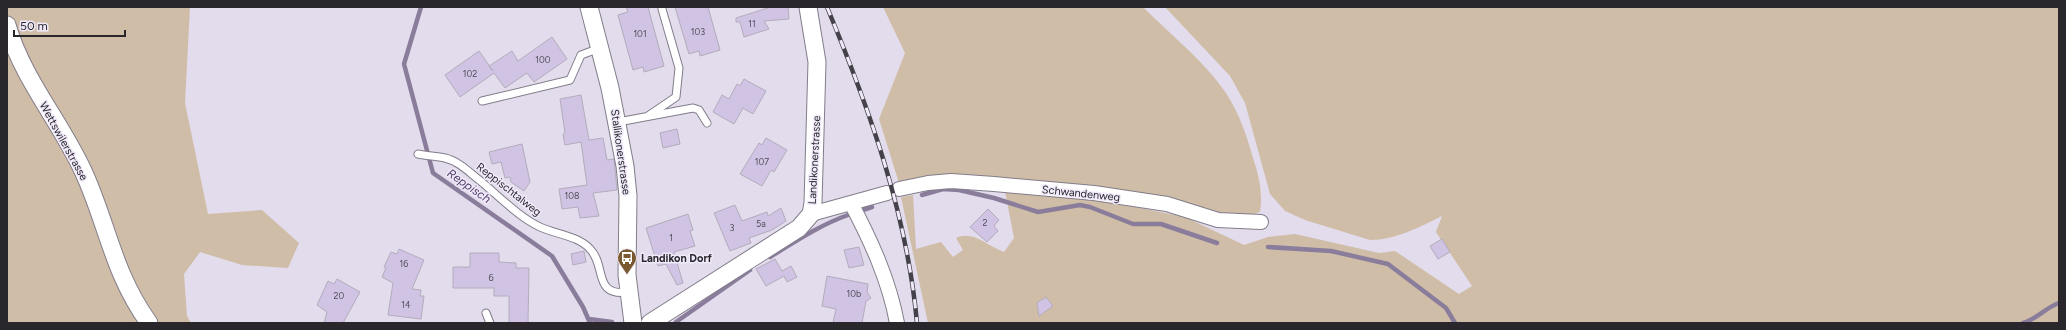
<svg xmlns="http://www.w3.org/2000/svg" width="2066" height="330" font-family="Figtree,sans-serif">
<rect width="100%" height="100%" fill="#e2dcec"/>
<path fill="#d0bda8" d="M7,7h183l-5,96 23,111 54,-4 37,33 -11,25 -46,-3 -42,-13 -16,22 3,42 4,7h-184z
M883,7h260c27,27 62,55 83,86 13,20 21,43 27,65 6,18 10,35 7,54 -26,11 -52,0 -77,-9l-284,-20 -20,-64 26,-66z
M1165,7h894v316h-1131l-27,-126 12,-2 3,54 25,-7 12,15 10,-7 -7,-12c17,-8 31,8 48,14l10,-14 -9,-47 106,11 74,15 59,28 24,-8 27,-3 84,19 16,-2 64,43 13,-8 -36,-54 6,-16c-22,11 -47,24 -72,24l-65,-20 -20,-9 -15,-17 -25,-91 -15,-27z"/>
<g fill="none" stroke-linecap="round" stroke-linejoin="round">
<path stroke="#8a7d9b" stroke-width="4.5" d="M421,7l-17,57 29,109 119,83 31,51 7,16
M922,195l21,-6 16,1 35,8 44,14 42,-7 10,2 43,17h28l56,19
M863,210l9,-3
M1268,247l63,4 57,13 58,44 9,15
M770,257c26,-16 50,-32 78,-42
M589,319l23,3
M676,322l74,-52
M2023,323c14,-4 22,-15 36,-20"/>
</g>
<path fill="#d1c3e4" stroke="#b2acbb" d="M626,7h22l16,59 -20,6 -1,-5 -10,3 -15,-55 10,-3z
M675,7h33l12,43 -20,6 -1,-5 -10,3z
M771,7h17l1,12 -25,2 5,8 -25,8 -4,-15h-4v-4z
M552,37l15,22 -33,23 -7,-9 -22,15 -11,-15 -34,24 -15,-22 34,-24 14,20 -4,-5 23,-15 6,10z
M744,79l22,12 -13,23 -10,-6 -9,16 -21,-12 9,-17 7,4 8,-15 3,2z
M581,95l8,45 14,-2 4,22 7,-1 3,31 -24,3 6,23 -19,2 -2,-11 -16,2 -3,-20 28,-4 -6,-43 -16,3 -2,-11 2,-1 -5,-34z
M677,129l3,15 -17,4 -3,-15z
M766,138l21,12 -13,22 -3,-2 -9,16 -22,-12 19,-31 3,2z
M522,144l8,38 -6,9 -13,-9 -1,-5 -5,1 -4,-16 -9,2 -3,-12z
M735,205l7,16 25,-9 1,4 13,-8 5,13 -14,9 -23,8 2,5 -21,8 -16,-38z
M988,209l11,11 -5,6 4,5 -11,11 -17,-15z
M688,214l5,16 -3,1 5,15 -21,6 9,31 -6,2 -11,-21 -8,2 -12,-38z
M1442,239l8,13 -12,7 -8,-13z
M859,247l5,18 -15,3 -5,-18z
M399,249l25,11 -12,29 9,1 -1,6h4l-3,23 -33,-4 5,-32 -11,-6 4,-9 -2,-1 7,-15 6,2z
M584,251l2,11 -13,3 -2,-11z
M470,253h29v9l17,1v5h13l-1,55h-19v-27h-15v-8h-41v-21h17z
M775,259l7,12 9,-5 6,11 -10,5 -3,-6 -18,10 -10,-17z
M827,276l41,8 -1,8 4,6 -5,3 -4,22h-29l3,-14 -14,-3z
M337,279l23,13 -17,31h-19l3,-11 -10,-7 11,-24 6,3z
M1046,297l7,9 -14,10 -2,-13z"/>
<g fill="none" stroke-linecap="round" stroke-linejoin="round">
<g stroke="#827d8a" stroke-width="9">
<path id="service" d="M482,101l88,-21 11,-25 19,-7
M648,116l28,-19 3,-29 -17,-59
M618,122l75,-14 6,2 8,13
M418,154c9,2 18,2 27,4 13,3 23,13 33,21 20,16 39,37 62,48 15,7 39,9 50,22 17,17 2,48 39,43
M486,313l4,10"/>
</g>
<g stroke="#827d8a" stroke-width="16">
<path id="minor" d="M899,189l29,-6 23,-2 43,3 100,9 73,11 51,16 43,2
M851,203c20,38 38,77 46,120
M811,214l76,-21"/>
</g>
<g stroke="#827d8a" stroke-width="19">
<path id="tertiary" d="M589,7l21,81 15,78 3,30 -1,79 6,48
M7,25c16,55 54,97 77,148 24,53 29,100 65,150
M650,323l149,-95 12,-14 2,-11 4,-141 -9,-55"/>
</g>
<use href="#service" stroke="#fff" stroke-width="7"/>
<use href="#minor" stroke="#fff" stroke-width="14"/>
<use href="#tertiary" stroke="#fff" stroke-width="17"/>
<g stroke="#444148" stroke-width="4.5">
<path id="rail" d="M827,7c42,101 80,206 90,316"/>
</g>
<use href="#rail" stroke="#f0e9f9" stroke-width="3" stroke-dasharray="9" stroke-linecap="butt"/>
</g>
<defs>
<g id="bus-pin" transform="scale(1)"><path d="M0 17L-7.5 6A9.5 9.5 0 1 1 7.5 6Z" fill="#7a5930" stroke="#f0e9f9"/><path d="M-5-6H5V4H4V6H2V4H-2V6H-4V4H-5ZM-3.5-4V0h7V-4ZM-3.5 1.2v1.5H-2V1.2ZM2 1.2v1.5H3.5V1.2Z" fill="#fff"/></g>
</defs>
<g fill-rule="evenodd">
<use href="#bus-pin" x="627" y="258"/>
</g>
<g text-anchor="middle" stroke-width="3" stroke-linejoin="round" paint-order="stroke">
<g font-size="9" fill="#534e5a">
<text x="752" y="27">11</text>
<text x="698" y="35">103</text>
<text x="640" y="37">101</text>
<text x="543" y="63">100</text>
<text x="470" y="77">102</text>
<text x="762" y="165">107</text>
<text x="572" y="199">108</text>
<text x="985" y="226">2</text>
<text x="761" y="227">5a</text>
<text x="732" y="231">3</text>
<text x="671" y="241">1</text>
<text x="404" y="267">16</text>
<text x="491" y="281">6</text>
<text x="854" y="297">10b</text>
<text x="339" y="299">20</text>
<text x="406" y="308">14</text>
</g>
<g font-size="11" fill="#29272c" stroke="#f0e9f9">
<text transform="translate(64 141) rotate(61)" y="4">Wettswilerstrasse</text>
<text transform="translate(621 152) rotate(82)" y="4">Stallikonerstrasse</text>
<text transform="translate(814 160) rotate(-87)" y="4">Landikonerstrasse</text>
<text transform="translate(509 189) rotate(38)" y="4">Reppischtalweg</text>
<text transform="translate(1081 193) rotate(6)" y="4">Schwandenweg</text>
</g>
<g font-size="11" font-weight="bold" fill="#29272c" stroke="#f0e9f9" text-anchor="start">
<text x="641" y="262">Landikon Dorf</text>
</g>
<g font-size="12" font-style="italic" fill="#523d6a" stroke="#f0e9f9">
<text transform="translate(469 186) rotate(35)" y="4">Reppisch</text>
</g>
</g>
<rect width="2066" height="330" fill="none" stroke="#29272c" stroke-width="16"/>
<path d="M14 30v6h111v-6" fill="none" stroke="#29272c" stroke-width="2"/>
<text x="20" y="30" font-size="12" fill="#29272c" stroke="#f0e9f9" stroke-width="3" paint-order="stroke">50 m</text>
</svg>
